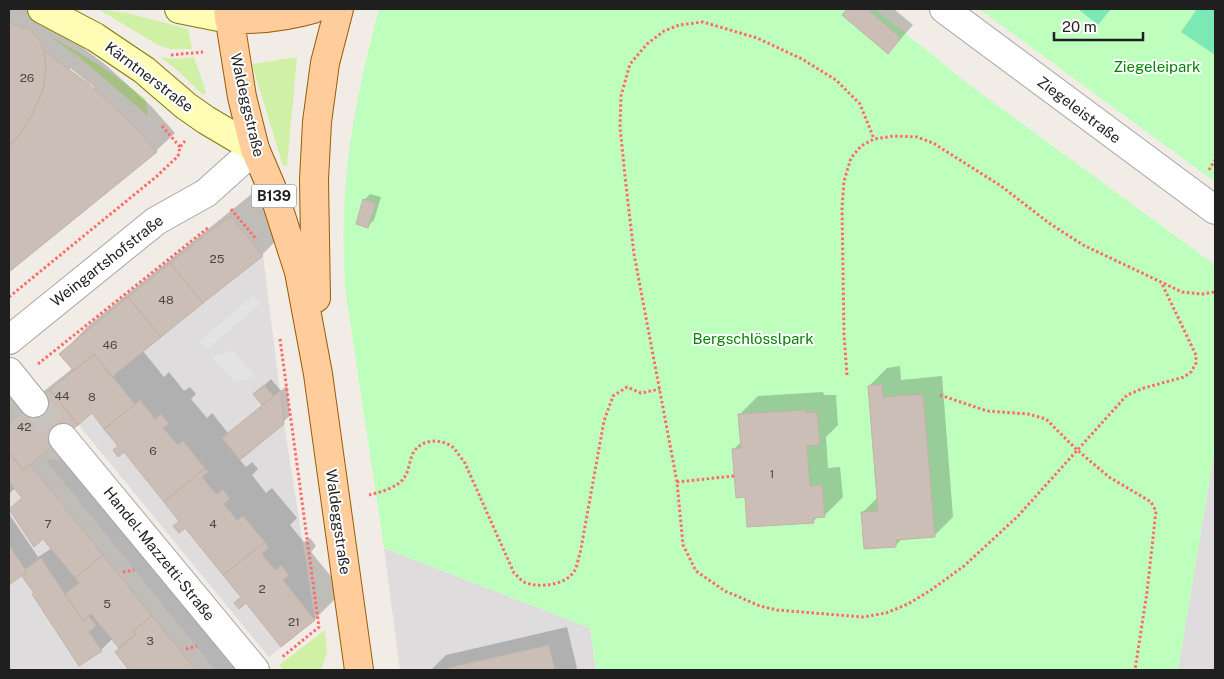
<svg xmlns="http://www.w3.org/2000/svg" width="1224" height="679" font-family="'Public Sans',sans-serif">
<rect width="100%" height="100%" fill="#f1ece5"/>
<path fill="#dedcdc" d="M230,216l33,40 21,168 31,196 -46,37 -219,-267 23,-19 -14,-17z
M9,439l21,25 166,206h-187z
M1215,447v223h-37z
M384,548l206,80 6,42h-196z"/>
<path fill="#d0f0a6" d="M98,9l29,4 61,16 4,20h-22l-12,-4z
M49,36c35,18 66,39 97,63l2,17 -69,-59z
M160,57l16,2 18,-2 12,35 -3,3 -26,-25z
M297,57l-10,109h-4l-31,-102z
M325,630l2,23 -6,17h-37l-5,-5z"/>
<path fill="#beffbe" d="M379,9h496l96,77 244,179v182l-37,223h-582l-6,-42 -206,-80 -39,-260c-1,-24 -2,-48 -1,-73 2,-70 17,-139 35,-206z
M979,9h236v173z"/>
<path fill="#7be8b5" d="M1078,9h33l-13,16z
M1197,9h18v46l-34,-23z"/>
<path fill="#e3e3e3" d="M253,296l7,8 -54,46 -7,-9z
M232,350l23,26 -20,6 -23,-25z
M71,459l170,211h-26l-169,-210z"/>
<path fill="#0003" fill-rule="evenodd" d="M9,9h64l4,8 2,15 -1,12 29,22 45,41 23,26 -19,18 -147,119zM70,68l24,19 -1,2 -23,-18z
M849,9h45l19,16 -25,28 -44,-38z
M259,188l31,38 -28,29 -119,96 21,26 5,-5 15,19 6,-4 6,7 -5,5 16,19 5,-5 16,20 35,-28 -8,-11 16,-15 10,12 6,-6 3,31 -51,43 7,8 6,-5 6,7 -6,6 14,18 6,-5 25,30 -7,7 14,17 6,-4 6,8 -5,6 32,39 -28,28 -34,26 -189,-234 -32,27 187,232h-116l-15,-18 4,-4 -7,-10 -12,12 -66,-57 -12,-19 -14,10v-70l29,43 14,-9 -8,-10 -33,-29 12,-12 -8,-9 -6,6v-106l15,19 49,-39 -12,-14 28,-29z
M370,194l11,3 -7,23 -6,6 -4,-26z
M900,366l1,14 41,-4 11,141 -18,18 -32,3 -7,7 -34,-32 16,-16 -9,-111 18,-18z
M823,392l1,3h12l2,30 -12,12 2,31 12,-1 3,30 -19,19h-6l-5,6 -67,-26 -12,-47 8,-8 -3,-26 19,-19z
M567,627l10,41 -3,2h-143l15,-15z"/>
<path fill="#cabeb7" stroke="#c4b1a6" d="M847,9h20l34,29 -13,16 -46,-39z
M9,23l21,6 10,12 4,10 2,15 -3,24 -11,25 -12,19 -11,12z
M44,51l45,33 44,41 24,27 -148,120v-126l11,-12 12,-19 11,-25 3,-24z
M363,199l13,4 -8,25 -12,-4z
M230,216l33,40 -60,47 -33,-40z
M170,263l33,40 -42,34 -33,-40z
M128,297l33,40 -49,40 -18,-23 -20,17 -15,-17z
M94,354l41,50 -31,25 -12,-16 -14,12 -28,-35z
M882,384l1,13 40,-3 12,143 -39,3v7l-32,2 -3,-37 17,-1 -10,-125z
M264,385l10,11 -12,9 -9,-11z
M50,390l28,35 -55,45 -14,-18v-29z
M281,390l3,34 -44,36 -18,-22z
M140,400l15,19 6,-5 8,10 -6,4 15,17 5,-4 22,27 -41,34 -40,-50 -6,5 -5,-7 5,-4 -14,-17z
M805,410l1,3 11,-1 3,33 -13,1 3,40 12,-1 3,32 -12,1 1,5 -67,4 -2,-30 -9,1 -4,-49 9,-1 -3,-34z
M9,452l14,18 7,-6 73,91 -28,23 -32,-39 -9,8 -25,-38 13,-11 -13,-16z
M205,468l4,4 -7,5 14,17 7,-5 7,10 -6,5 13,16 6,-4 22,26 -42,33 -38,-47 -6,5 -6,-7 6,-5 -15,-19z
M265,542l4,6 -7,6 13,16 6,-5 8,10 -6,5 32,40 -34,27 -35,-44 -7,6 -5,-6 7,-6 -18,-22z
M9,545l18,27 -18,13z
M103,555l49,61 -19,15 3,3 -17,14 -28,-34 -8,7 -18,-27 14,-11 -4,-5z
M41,558l42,63 6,-5 7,10 -7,6 13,19 -23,15 -47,-72 2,-1 -12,-17 5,-4 -2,-3z
M152,616l44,54h-67l-14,-18 21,-18 -3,-3z
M549,645l6,25h-117z"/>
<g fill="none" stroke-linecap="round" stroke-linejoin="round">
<path stroke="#c7c3bd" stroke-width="28" stroke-dasharray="28 14" stroke-linecap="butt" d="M34,403l29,35"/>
<g stroke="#a6a6a6" stroke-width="30">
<path id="minor" d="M9,340l147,-119 50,-28 49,-44
M9,372l25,31
M63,438l192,232"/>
</g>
<g stroke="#a6a6a6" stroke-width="30">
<path id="tertiary" d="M944,9l271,201"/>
</g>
<g stroke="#7a7d00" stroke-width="30">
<path id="secondary" d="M42,9l53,28 49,33 42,36 20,14 49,29
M179,9l50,10"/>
</g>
<g stroke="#9b5b00" stroke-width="30">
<path id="primary" d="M228,9l14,88 13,52 18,42 26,81 19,102 41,296
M229,19c29,1 56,-2 84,-10
M316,298l-2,-118 3,-58 8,-59 14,-54"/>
</g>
<path stroke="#ff6b68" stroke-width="3" stroke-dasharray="2.5 2.5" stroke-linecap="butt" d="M171,55l32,-3
M162,126l18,21
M1209,170l6,-10
M231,209l26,31
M9,297l148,-121 21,-20 2,-9 5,-6
M280,339l39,288 -38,31
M38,364l171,-137
M847,375l-3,-40 -2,-127 2,-27 7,-23 10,-12 13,-7 20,-3 23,1 16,6 68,43 48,37 34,22 99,47 20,2 13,-2
M940,395l47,16 41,3 18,5 31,31 32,27 42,25 5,9 -9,81 -12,78
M734,476l-57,6 6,63 13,26 29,20 35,15 17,4 86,7 23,-4 22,-9 23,-14 33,-24 54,-50 109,-121 17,-7 40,-11 7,-5 5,-9v-8l-34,-71
M677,482l-43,-228 -9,-78 -5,-49 1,-31 9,-32 17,-20 17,-13 15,-6 24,-3 54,16 45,21 34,21 24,24 14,35
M369,495c11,-3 28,-7 35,-17 6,-8 5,-20 11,-28 10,-12 28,-11 39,-2 3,4 6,9 10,13l50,112c4,3 8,9 12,10 15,5 41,2 49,-13 2,-4 3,-11 5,-16l24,-133 9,-25 14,-9 14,6 19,-4
M123,572l11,-2
M186,649l11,-3"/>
<use href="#minor" stroke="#fff" stroke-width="28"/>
<use href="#tertiary" stroke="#fff" stroke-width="28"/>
<use href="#secondary" stroke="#fffdb5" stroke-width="28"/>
<use href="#primary" stroke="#ffcc9c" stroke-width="28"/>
</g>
<g text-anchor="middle" stroke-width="4" stroke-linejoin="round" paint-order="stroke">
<g font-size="12" fill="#4a4745">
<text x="27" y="82">26</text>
<text x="217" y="263">25</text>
<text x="166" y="304">48</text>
<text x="110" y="349">46</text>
<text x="62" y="400">44</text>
<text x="92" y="401">8</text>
<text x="24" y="431">42</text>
<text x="153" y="455">6</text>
<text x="772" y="478">1</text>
<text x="48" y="528">7</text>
<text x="213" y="528">4</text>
<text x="262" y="593">2</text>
<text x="107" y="608">5</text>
<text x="294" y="626">21</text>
<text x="150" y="645">3</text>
</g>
<rect fill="#fff" stroke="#626262" stroke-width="1" x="251.5" y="184.5" width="45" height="23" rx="4"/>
<g font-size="14" font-weight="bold" fill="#1f1f1f">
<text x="274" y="201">B139</text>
</g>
<g font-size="15" fill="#018502" stroke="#fff">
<text x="1157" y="72">Ziegeleipark</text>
<text x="753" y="344">Bergschlösslpark</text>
</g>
<g font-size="15" fill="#1f1f1f" stroke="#fff">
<text transform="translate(149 77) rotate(37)" y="5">Kärntnerstraße</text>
<text transform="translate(247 105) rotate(77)" y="5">Waldeggstraße</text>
<text transform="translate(1079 110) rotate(37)" y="5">Ziegeleistraße</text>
<text transform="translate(107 261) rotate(-38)" y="5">Weingartshofstraße</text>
<text transform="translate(338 522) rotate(82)" y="5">Waldeggstraße</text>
<text transform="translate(159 554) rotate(51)" y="5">Handel-Mazzetti-Straße</text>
</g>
</g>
<rect width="1224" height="679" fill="none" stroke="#1f1f1f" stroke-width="20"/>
<path d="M1054 32v8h89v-8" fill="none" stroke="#1f1f1f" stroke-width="2.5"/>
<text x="1062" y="32" font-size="15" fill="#1f1f1f" stroke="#ffffff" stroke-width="4" paint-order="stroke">20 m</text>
</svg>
